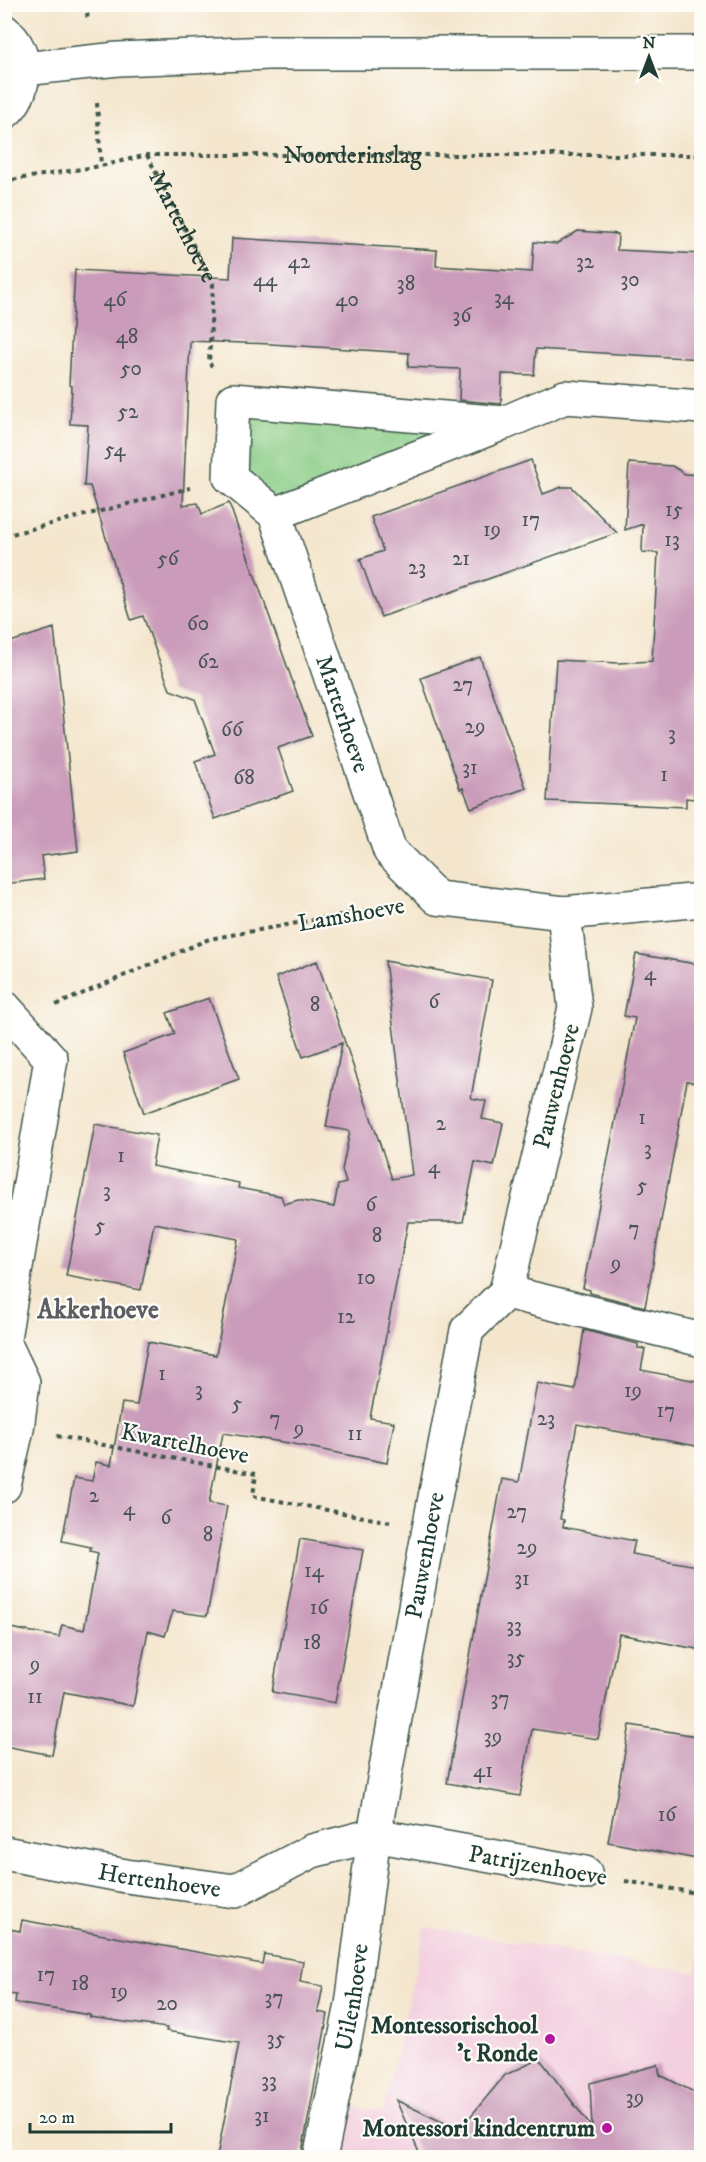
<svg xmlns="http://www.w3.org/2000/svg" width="706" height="2162" font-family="'IM FELL DW Pica',serif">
<rect width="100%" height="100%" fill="#fdfcf7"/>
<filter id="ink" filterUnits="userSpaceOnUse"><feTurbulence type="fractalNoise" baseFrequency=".0167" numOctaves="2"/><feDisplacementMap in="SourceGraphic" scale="12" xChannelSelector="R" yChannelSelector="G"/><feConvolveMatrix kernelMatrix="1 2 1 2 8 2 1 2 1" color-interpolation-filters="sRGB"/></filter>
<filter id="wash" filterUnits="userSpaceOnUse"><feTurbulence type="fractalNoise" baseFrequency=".008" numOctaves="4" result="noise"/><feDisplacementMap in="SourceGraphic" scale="24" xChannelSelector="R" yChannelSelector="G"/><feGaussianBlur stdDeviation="1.35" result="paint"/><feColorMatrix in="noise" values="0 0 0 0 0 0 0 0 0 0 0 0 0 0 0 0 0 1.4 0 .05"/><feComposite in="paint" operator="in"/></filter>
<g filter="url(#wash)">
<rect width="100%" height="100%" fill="#f4e6cd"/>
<path fill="#f3cfdf" d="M425,1927l271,46 5,-32v216l-362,1 7,-52 37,6z"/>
<path fill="#87ca83" stroke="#53845c" stroke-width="1.5" d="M233,400l271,23 -229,91 -45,-37z"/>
<g id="blocks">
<path fill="#ca9bba" d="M578,231l40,3 -1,16 85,4v105l-166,-10 -2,26 -32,-1 -1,30 -42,-4 1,-31 -52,-2 1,-14 -138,-9 -81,-3 -7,164 15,-2 4,11 27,-11 83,233 -34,12 15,43 -78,28 -20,-58 20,-7 -20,-55 -25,-9 -27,-74 -12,4 -41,-134h-6l4,-61 -18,-1 2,-38 -3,-1 6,-115 155,8 2,-40 205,12 -1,16 96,6 2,-30 23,2z
M531,460l12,34 19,-7h10l45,46 -236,84 -21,-58 23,-8 -12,-34z
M629,463l43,3 13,8 17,1v309h-8v15l-8,-1v9l-139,-6 9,-141 63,3 33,-2 6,-108 -16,-1 1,-28 -18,6z
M54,628l24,223 -37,5 3,23 -40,5v-240z
M480,657l46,131 -55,20 -8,-20 -3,1 -39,-111z
M636,954l66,11v119l-15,-3 -42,226 -55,-14v-3l-7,-2 52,-270 -11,-2z
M317,961l75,218 20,-4 -27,-214 107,19 -21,118 15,3 -4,18 21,4 -9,43 -19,-4 -12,60h-55l-38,196 24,4 -7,41 -98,-20 -66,-10 -14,70 18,3 -20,110 -34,-5 -8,25 -17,-5 -15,75 -69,-14 -12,63 -48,-9v-79l6,-39 49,9 3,-12 22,5 14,-77 -8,-2 1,-4 -29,-6 12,-63 18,3 4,-19 15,3 11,-62 15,2 11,-63 68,13 22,-116 -84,-16 -13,67 -75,-14 29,-152 62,11 -5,31 87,17 -1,5 43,8 3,8 14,-4 36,7 4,-22 8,-2 -4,-13 8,-39 -24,-4 16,-84 -39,14 -27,-80z
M209,998l30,81 -95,34 -21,-60 52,-19 -8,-21z
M584,1330l54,14v4l7,1 -4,21 61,12v65l-125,-23 -17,95 4,1 -1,7 72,14 -3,13 70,13v83l-83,-16 -21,105 -66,-10 -12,67 -73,-13 55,-304 17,3 18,-99 38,7z
M300,1539l63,11 -28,153 -63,-11z
M630,1725l72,12v123l-94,-18z
M22,1920l240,44 2,-10 39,7 -3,21 23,4 -5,26 10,2 -27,143h-84l22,-114 -73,-12 1,-3 -77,-11v-2l-75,-12 1,-8 -12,-2v-65l16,3z
M540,2059l52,69 -2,-45 68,-18 2,10 42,21v61h-281l-25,-57 63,30 46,-55z"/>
</g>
</g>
<g filter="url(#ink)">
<use href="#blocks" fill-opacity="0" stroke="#3f564b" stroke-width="1.5"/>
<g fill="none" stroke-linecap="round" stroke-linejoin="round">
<g stroke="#3f564b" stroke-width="36">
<g id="street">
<path id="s3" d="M702,407l-137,-10 -61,26 -271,-23 -3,77 45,37 115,337 47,47 127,15 138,-13"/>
<path d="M275,514l221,-88"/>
<path d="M564,913l11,95 -69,284 196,48"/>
<path d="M4,1007l47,52 -47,279"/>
<path d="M4,1342l19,40 -6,47 -13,57"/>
<path id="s4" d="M4,1853l122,23 109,15 77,-40 62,-16 211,38"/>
<path id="s5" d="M320,2158l32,-153 22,-170 55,-306 38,-199 39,-38"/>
</g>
</g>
<g stroke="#3f564b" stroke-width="36">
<path id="secondary" d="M4,31c26,20 24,62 0,82
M23,69l95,-10 151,-6h433"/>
</g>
<g stroke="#3f564b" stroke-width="4" stroke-dasharray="4.5 4.5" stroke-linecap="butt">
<path d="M86,4l2,17"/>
<path d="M97,103l4,63"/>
<path id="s1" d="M147,155l66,129 -4,79 3,3"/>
<path id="s2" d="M4,181l97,-15 46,-11h555"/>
<path d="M4,536l186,-48"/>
<path d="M56,1005l153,-66 177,-32"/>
<path d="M57,1436l199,38 -3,22 137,26"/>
<path d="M625,1881l77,13"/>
</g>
<use href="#street" stroke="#fff" stroke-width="33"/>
<use href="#secondary" stroke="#fff" stroke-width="33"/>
</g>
</g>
<g fill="#b5179e" stroke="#fdfcf7" stroke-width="2">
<circle cx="550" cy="2039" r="6"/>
<circle cx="607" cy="2128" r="6"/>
</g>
<g text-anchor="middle" stroke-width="4.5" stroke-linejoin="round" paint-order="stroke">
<g font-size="21" fill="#4a5456">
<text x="299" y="268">42</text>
<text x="585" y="268">32</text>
<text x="265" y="286">44</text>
<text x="630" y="286">30</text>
<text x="406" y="290">38</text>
<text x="504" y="304">34</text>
<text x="115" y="306">46</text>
<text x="347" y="306">40</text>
<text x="462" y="322">36</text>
<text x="127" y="343">48</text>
<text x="131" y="375">50</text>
<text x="128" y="418">52</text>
<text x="115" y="456">54</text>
<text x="674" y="516">15</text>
<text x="531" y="526">17</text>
<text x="492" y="536">19</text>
<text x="672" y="546">13</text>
<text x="168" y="565">56</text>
<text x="461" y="565">21</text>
<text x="417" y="574">23</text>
<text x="198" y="630">60</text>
<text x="208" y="668">62</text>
<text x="463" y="691">27</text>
<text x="475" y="733">29</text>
<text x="232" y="736">66</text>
<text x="672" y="740">3</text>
<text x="470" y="774">31</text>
<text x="664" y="781">1</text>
<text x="244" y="784">68</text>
<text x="650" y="980">4</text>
<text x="434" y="1008">6</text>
<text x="315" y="1011">8</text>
<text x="642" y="1124">1</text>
<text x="441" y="1130">2</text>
<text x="648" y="1155">3</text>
<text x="121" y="1162">1</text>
<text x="434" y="1173">4</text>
<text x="642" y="1192">5</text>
<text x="107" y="1197">3</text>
<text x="371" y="1211">6</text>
<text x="100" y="1232">5</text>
<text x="634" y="1235">7</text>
<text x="377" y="1242">8</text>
<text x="616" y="1270">9</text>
<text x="366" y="1284">10</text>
<text x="346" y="1323">12</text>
<text x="162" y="1380">1</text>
<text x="199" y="1396">3</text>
<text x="633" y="1397">19</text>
<text x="237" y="1410">5</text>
<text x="666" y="1417">17</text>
<text x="275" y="1425">7</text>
<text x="546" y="1425">23</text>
<text x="299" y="1435">9</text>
<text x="355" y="1440">11</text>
<text x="94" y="1502">2</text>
<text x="129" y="1515">4</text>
<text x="517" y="1518">27</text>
<text x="166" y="1524">6</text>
<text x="208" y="1541">8</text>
<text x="527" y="1554">29</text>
<text x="314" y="1577">14</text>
<text x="522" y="1585">31</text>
<text x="319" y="1614">16</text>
<text x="514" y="1632">33</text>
<text x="312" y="1649">18</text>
<text x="516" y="1664">35</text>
<text x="35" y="1671">9</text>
<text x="35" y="1703">11</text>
<text x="500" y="1705">37</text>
<text x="493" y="1743">39</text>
<text x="483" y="1777">41</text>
<text x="667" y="1821">16</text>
<text x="46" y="1981">17</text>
<text x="80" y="1990">18</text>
<text x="119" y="1998">19</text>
<text x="274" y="2004">37</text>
<text x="167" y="2010">20</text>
<text x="276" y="2045">35</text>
<text x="269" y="2087">33</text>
<text x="635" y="2104">39</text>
<text x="262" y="2122">31</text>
</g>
<g font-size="24" fill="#1f3d34" stroke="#fdfcf7">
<text dy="8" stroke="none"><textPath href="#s2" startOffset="351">Noorderinslag</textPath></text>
<text dy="8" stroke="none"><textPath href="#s1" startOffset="80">Marterhoeve</textPath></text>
<text dy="8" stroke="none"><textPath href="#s3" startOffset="822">Marterhoeve</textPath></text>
<text transform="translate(351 914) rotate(-10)" y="8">Lamshoeve</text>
<text transform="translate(556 1086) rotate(-76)" y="8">Pauwenhoeve</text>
<text transform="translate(185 1443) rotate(11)" y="8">Kwartelhoeve</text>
<text dy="8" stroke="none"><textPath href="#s5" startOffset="612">Pauwenhoeve</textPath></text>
<text transform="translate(538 1865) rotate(10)" y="8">Patrijzenhoeve</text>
<text dy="8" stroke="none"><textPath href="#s4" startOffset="158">Hertenhoeve</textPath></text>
<text dy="8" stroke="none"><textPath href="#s5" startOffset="164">Uilenhoeve</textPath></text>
</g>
<g font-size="24" font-weight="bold" fill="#1f3d34" stroke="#fdfcf7" text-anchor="end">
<text x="538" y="2033">Montessorischool<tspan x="538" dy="28">'t Ronde</tspan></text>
<text x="595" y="2136">Montessori kindcentrum</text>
</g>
<g font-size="26" font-weight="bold" fill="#5b5e63" stroke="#fdfcf7">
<text x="98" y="1318">Akkerhoeve</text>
</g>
</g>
<rect width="706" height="2162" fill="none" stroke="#fdfcf7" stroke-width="24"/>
<g transform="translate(649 57)" stroke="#fdfcf7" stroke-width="4.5" paint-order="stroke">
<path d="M0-4.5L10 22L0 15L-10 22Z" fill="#1f3d34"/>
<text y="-9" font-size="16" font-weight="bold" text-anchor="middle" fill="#1f3d34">N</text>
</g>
<path d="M30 2123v9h141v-9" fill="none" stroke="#1f3d34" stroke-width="3"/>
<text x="39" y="2123" font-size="18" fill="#1f3d34" stroke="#fdfcf7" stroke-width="4.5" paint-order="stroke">20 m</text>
</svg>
